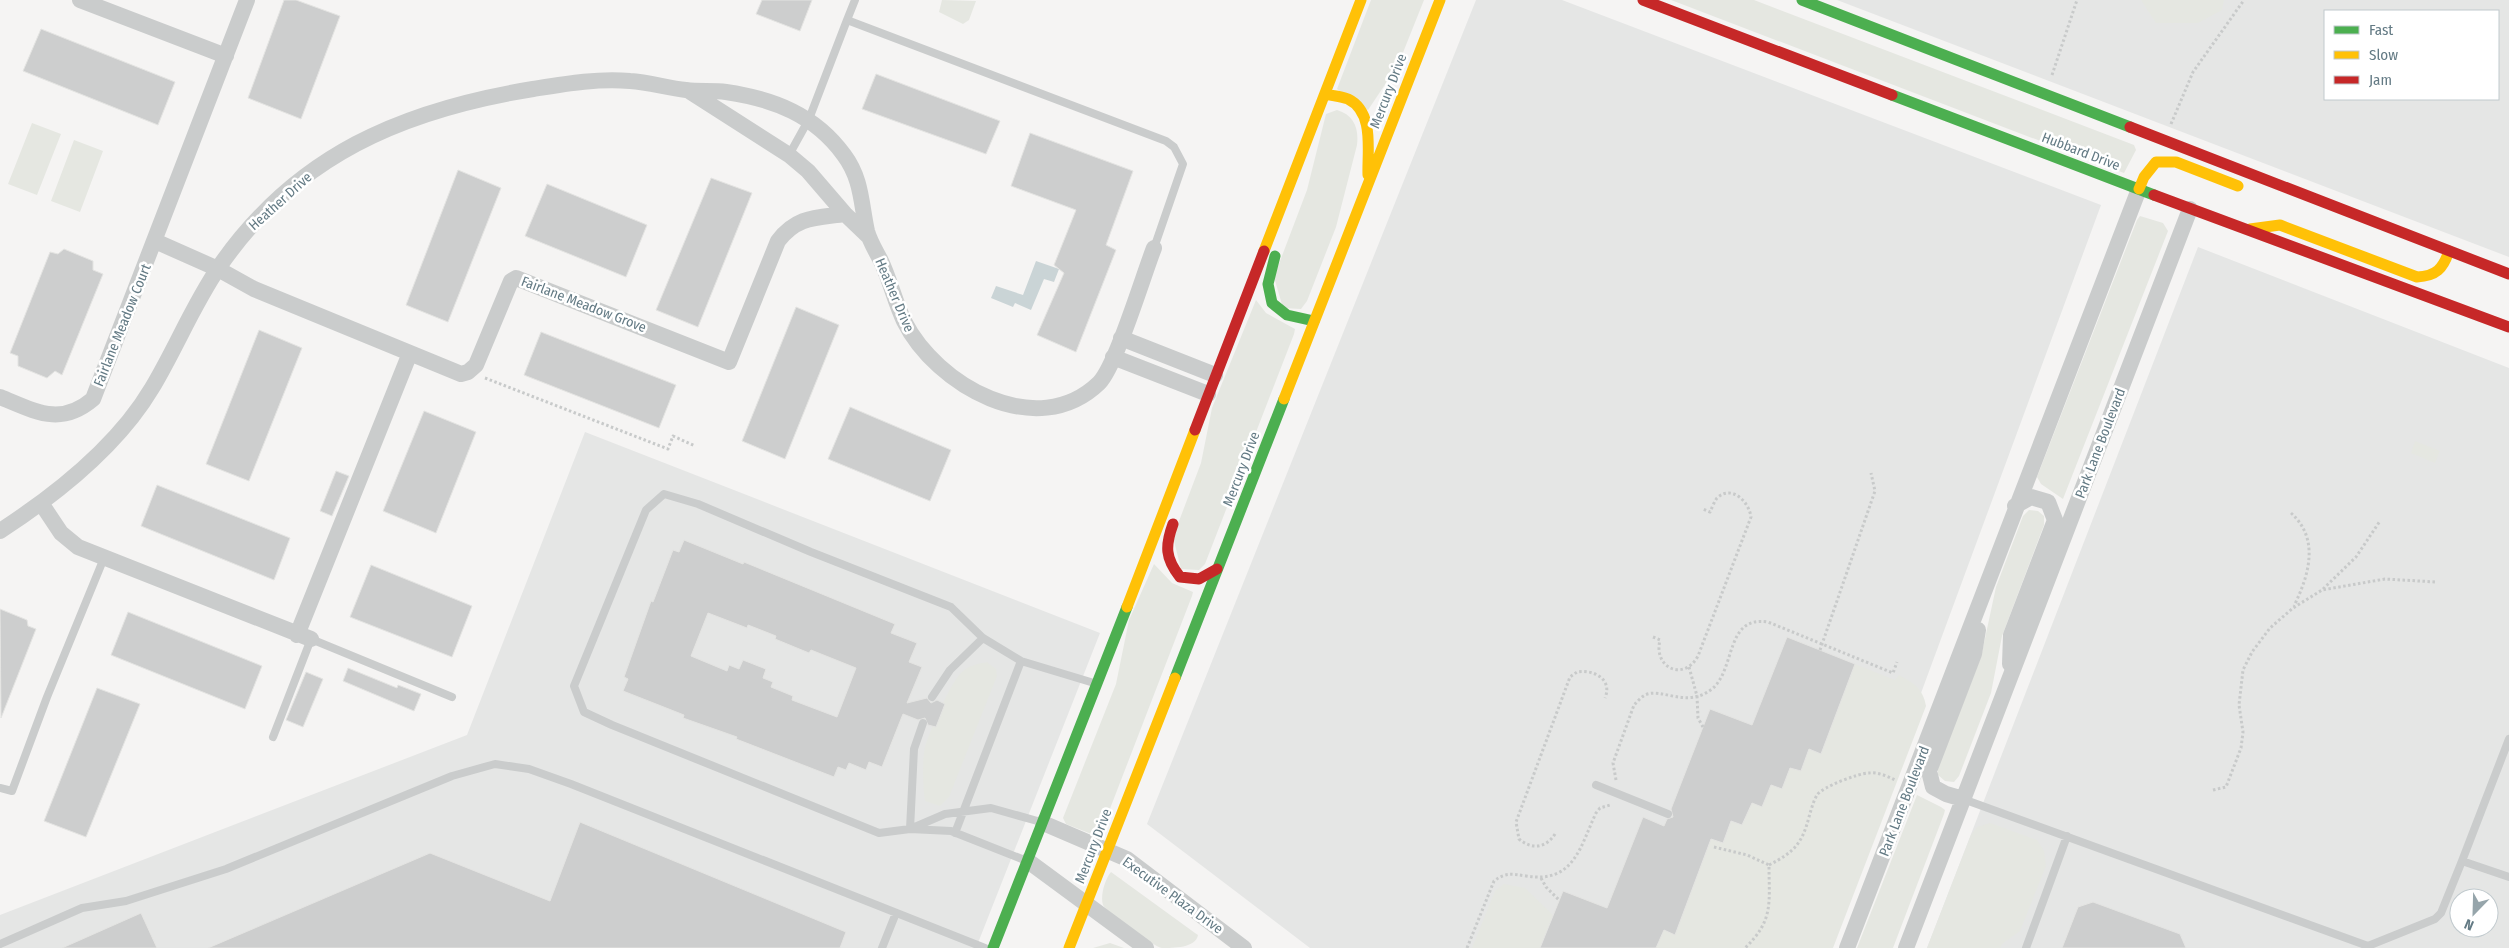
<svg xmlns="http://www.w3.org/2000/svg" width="2509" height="948" font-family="'Fira Sans Condensed',sans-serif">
<rect width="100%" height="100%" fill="#f5f4f3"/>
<path fill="#e5e6e5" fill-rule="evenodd" d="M1476,0h86l539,205 -274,743h-517l-163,-124z
M1837,0h672v257zM2325,11h173v88h-173z
M2198,247l311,121v580h-582zM2459,898h30v30h-30z
M585,432l515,201 -124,315h-976v-33l467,-180z"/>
<path fill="#e5e7e1" d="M942,0l34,1 -7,19 -6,4 -24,-12z
M1371,0h53l-26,65 -30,45 -31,-21z
M1671,0h83l380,145 2,5 -12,23z
M2141,0h83l-2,10 -24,13h-42z
M1337,110c17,5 22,18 20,35l-21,82 -29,74 -6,8 -18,-1 -9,-31 33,-87 19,-76z
M32,123l29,11 -24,61 -29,-11z
M74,140l29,11 -23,61 -29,-11z
M2140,216l23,7 5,8 -105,268 -22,-15 -4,-7 100,-257z
M1256,300l10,13 29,16 -1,5 -89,230 -6,6 -18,-1 -8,-32 28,-74 11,-55z
M2415,441l25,10 -5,12 -24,-10z
M2029,510l9,1 6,5v9l-42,111 -11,57 -32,83 -5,6 -9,-1 -7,-6v-8l43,-110 15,-70 27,-71z
M1154,564l18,19 21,9 -1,4 -91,236 -7,3 -28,-11 -3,-6 53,-134 13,-64z
M987,662l9,7 1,7 -48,121 -9,9 -15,-5c-2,-13 -3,-41 0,-54 5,-16 25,-64 37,-75 7,-7 16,-8 25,-10z
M1855,664l40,16 4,-5c14,8 24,13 27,31l-93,242h-177l8,-18 11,4 36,-95 12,4 8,-22 11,4 10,-22 10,3 9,-21 11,4 8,-21 11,3 8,-22 11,5z
M1917,795l24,12 4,3 -1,4 -51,134h-36z
M1990,823l47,17 7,11 2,15 -26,65 -18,13 -2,4h-73l44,-113 6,-8z
M1111,872l84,61 3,2c-2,13 -25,13 -36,13 -8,-1 -55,-36 -59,-43 -3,-9 2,-26 8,-33z
M1504,884l21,4 28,27 -13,33h-68l23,-57z
M1110,943l14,5h-31z"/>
<path fill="#cad4d6" d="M1036,261l23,8 -5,13 -10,-3 -13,31 -16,-7 -2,4 -22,-9 5,-12 27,9z"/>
<path fill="#cdcece" stroke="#e4e4e2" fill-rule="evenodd" d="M284,0h12l44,16 -39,103 -53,-21z
M762,0h50l-12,31 -44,-17z
M41,29l134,53 -17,43 -135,-54z
M876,74l124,47 -14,33 -124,-45z
M1030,133l103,38 -27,74 10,5 -40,102 -39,-17 27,-62 -10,-8 22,-55 -65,-24z
M458,170l43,18 -53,134 -42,-17z
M711,178l41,15 -54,134 -42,-17z
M547,184l100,41 -21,52 -101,-41z
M64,249l29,12v9l10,4 -41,101 -7,-4 -8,7 -29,-12v-10l-8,-3 40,-101 8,2z
M796,307l43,18 -54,134 -43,-18z
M259,330l43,18 -53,133 -43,-17z
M541,332l135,53 -17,43 -135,-53z
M850,407l101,43 -21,51 -102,-42z
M424,411l52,21 -40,101 -53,-22z
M336,471l13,5 -17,40 -12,-5z
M157,485l133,53 -16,42 -133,-54z
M684,540l59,24 1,-2 151,62 -4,9 26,10 -8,19 13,5 -15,36 20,-5 4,5 6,-3 8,4 -9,23 -8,-2 -3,-7 -7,2 -15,-6 -21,53 -13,-5 -3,8 -17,-7 -3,7 -8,-3 -4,10 -98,-38 1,-2 -54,-19 1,-3 -61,-24 5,-12 -4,-2 27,-76 2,1 20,-52 6,2zM708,613l39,15 1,-3 28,11 -1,3 34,14 2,-3 45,18 -19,49 -45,-17 1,-4 -22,-9 2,-5 -10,-4 3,-9 -23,-9 -4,9 -10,-4 -2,6 -36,-15z
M371,565l101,41 -20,51 -102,-40z
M0,609l27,11 1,6 8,3 -35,89z
M128,612l134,54 -17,43 -134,-54z
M1787,637l68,27 -34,90 -12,-5 -8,22 -11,-3 -8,21 -11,-4 -9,22 -10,-4 -10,22 -11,-4 -8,22 -12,-4 -36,96 -11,-5 -8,18h-116l23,-57 44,17 36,-91 21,9 3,-7 6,-2 -2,-8 39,-100 42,16z
M348,668l49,20 1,-3 23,9 -7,17 -71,-30z
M306,672l17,7 -20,48 -17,-7z
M97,688l43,16 -54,133 -42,-16z
M580,822l266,110 -6,16h-632l222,-95 120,48z
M2093,902l87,32 6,14h-124l16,-41z
M141,913l16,35h-95z"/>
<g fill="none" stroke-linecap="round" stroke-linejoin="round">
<path stroke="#c8caca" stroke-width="3" stroke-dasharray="2.5 2.5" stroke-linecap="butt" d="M2052,75l25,-75
M2171,124l22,-52 51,-72
M485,378l183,71 5,-13 22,10
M2291,513c29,26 18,62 3,93
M2323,589l33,-32 24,-36
M1653,637l7,3c-7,28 24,42 38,16l53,-139c-2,-15 -19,-33 -34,-19 -3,4 -5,10 -7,14l-7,-3
M1820,650l55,-159 -4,-18
M1689,667l8,29 1,22 5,9
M1616,780l-3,-17 21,-58c3,-3 7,-8 11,-10 17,-8 41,14 67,-6 24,-20 13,-74 56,-67l125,51 4,-11
M2213,790l13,-3 15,-39 2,-16 -4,-27 4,-35 9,-18 18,-24 23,-20 29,-18 63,-11 51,3
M1555,834c-9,14 -23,16 -36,5l-3,-17 54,-145 7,-5c16,-3 36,7 28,26
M1714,847l33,8 22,10c0,38 5,55 -24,83
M1769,865c25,-13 33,-21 40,-48 2,-7 4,-15 8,-22 5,-8 42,-22 52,-22 9,-1 18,3 26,7
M1541,878l5,9 13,13
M1467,948l27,-67c12,-9 18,-7 32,-5 48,8 54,-29 70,-63l4,-5 10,-3"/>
<path stroke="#cacccc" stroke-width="8" d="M847,20l8,-20
M789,155l20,-36 38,-99 319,121 8,6 9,17 -29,84
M932,697l18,-27 33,-32
M923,723l-9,26 -4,80 41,2 76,30
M273,737l38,-98 141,58
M1596,785l72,29
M0,788l12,3 35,-94 57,-139
M1963,799l405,147 67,-27 6,-6 21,-52 47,16
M1041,822l-50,-14 -46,6 -35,15 -31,4 -267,-108 -28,-13 -10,-26 72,-176 18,-16 34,10 113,48 140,55 32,31 38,23 73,22
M955,833l66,-172
M2462,861l47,-122
M0,944l82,-36 44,-7 100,-32 226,-93 43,-12 34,5 42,15 414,164
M882,948l14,-35
M2026,948l41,-112"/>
<path stroke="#cacccc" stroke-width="16" d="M80,0l146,56
M689,91l100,64 19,16 37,43 23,22
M155,241l63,28 36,20 207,85 7,-2 8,-7 35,-84 5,-3 213,84 49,-121c19,-25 38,-23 67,-27
M1121,338l94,37
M1113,357l95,37
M0,397c35,14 60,30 93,2l154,-399
M41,503l20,30 17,14 233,92
M0,531c57,-37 117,-84 152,-143 24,-40 41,-83 67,-121 77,-112 184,-157 314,-178 31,-5 65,-11 97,-8 19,1 37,7 56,9 13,2 27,0 40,2 48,7 89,23 118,63 18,24 17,49 23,76 3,11 9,20 14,30 9,19 14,41 23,60 32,64 133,122 195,62 17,-17 44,-107 55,-135
M297,635l113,-282
M2010,664l1,-29 44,-115 -7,-18 -17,-5 -16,9
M1963,799l-17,-5 -13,-7 -4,-16 45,-117 4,-24
M1043,823l84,36 117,89
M1028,861l118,87
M1847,948l292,-759
M1906,948l284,-739"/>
<path stroke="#4caf50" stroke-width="11" d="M1802,0l328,127
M1892,95l262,100
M1275,256l-7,28 4,19 15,12 27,6
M1175,678l109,-279
M993,948l134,-341"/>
<path stroke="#ffc107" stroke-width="11" d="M1325,94c8,2 16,2 23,5 27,13 19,53 20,76
M2139,189l5,-12 12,-15h20l62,24
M2250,229l30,-4 137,52c19,-1 26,-8 32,-26
M1264,251l97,-251
M1284,399l156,-399
M1127,607l68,-177
M1069,948l106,-270"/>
<path stroke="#c62828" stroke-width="11" d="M1643,0l249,95
M2130,127l379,147
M2154,195l355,132
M1195,430l69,-179
M1173,524c-8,22 -8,34 7,53l19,2 18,-10"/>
</g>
<g text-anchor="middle" stroke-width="5" stroke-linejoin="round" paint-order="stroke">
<g font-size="14" fill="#637a84" stroke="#fff">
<text transform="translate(1388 91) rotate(-69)" y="5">Mercury Drive</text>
<text transform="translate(2081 151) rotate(21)" y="5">Hubbard Drive</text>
<text transform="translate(280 201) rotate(-42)" y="5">Heather Drive</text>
<text transform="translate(895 295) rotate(67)" y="5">Heather Drive</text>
<text transform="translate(584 304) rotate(21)" y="5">Fairlane Meadow Grove</text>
<text transform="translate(122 325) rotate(-68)" y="5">Fairlane Meadow Court</text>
<text transform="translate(2100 443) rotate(-69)" y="5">Park Lane Boulevard</text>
<text transform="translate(1241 469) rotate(-69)" y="5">Mercury Drive</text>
<text transform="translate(1904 801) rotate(-69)" y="5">Park Lane Boulevard</text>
<text transform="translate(1093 846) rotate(-69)" y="5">Mercury Drive</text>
<text transform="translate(1173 895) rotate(36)" y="5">Executive Plaza Drive</text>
</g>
</g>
<rect x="2324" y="10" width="175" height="90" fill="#ffffff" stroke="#c1cace"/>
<rect x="2334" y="26" width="25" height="8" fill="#4caf50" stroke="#c1cace"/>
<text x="2369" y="35" font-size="15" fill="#637a84">Fast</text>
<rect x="2334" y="51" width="25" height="8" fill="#ffc107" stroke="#c1cace"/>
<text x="2369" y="60" font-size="15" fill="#637a84">Slow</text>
<rect x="2334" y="76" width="25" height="8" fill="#c62828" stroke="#c1cace"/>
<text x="2369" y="85" font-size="15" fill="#637a84">Jam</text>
<g transform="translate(2474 913) rotate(203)"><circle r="24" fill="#ffffff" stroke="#c1cace"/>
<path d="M0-4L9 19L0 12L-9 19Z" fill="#96a5ab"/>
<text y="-8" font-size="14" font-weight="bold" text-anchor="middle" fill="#637a84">N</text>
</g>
</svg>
